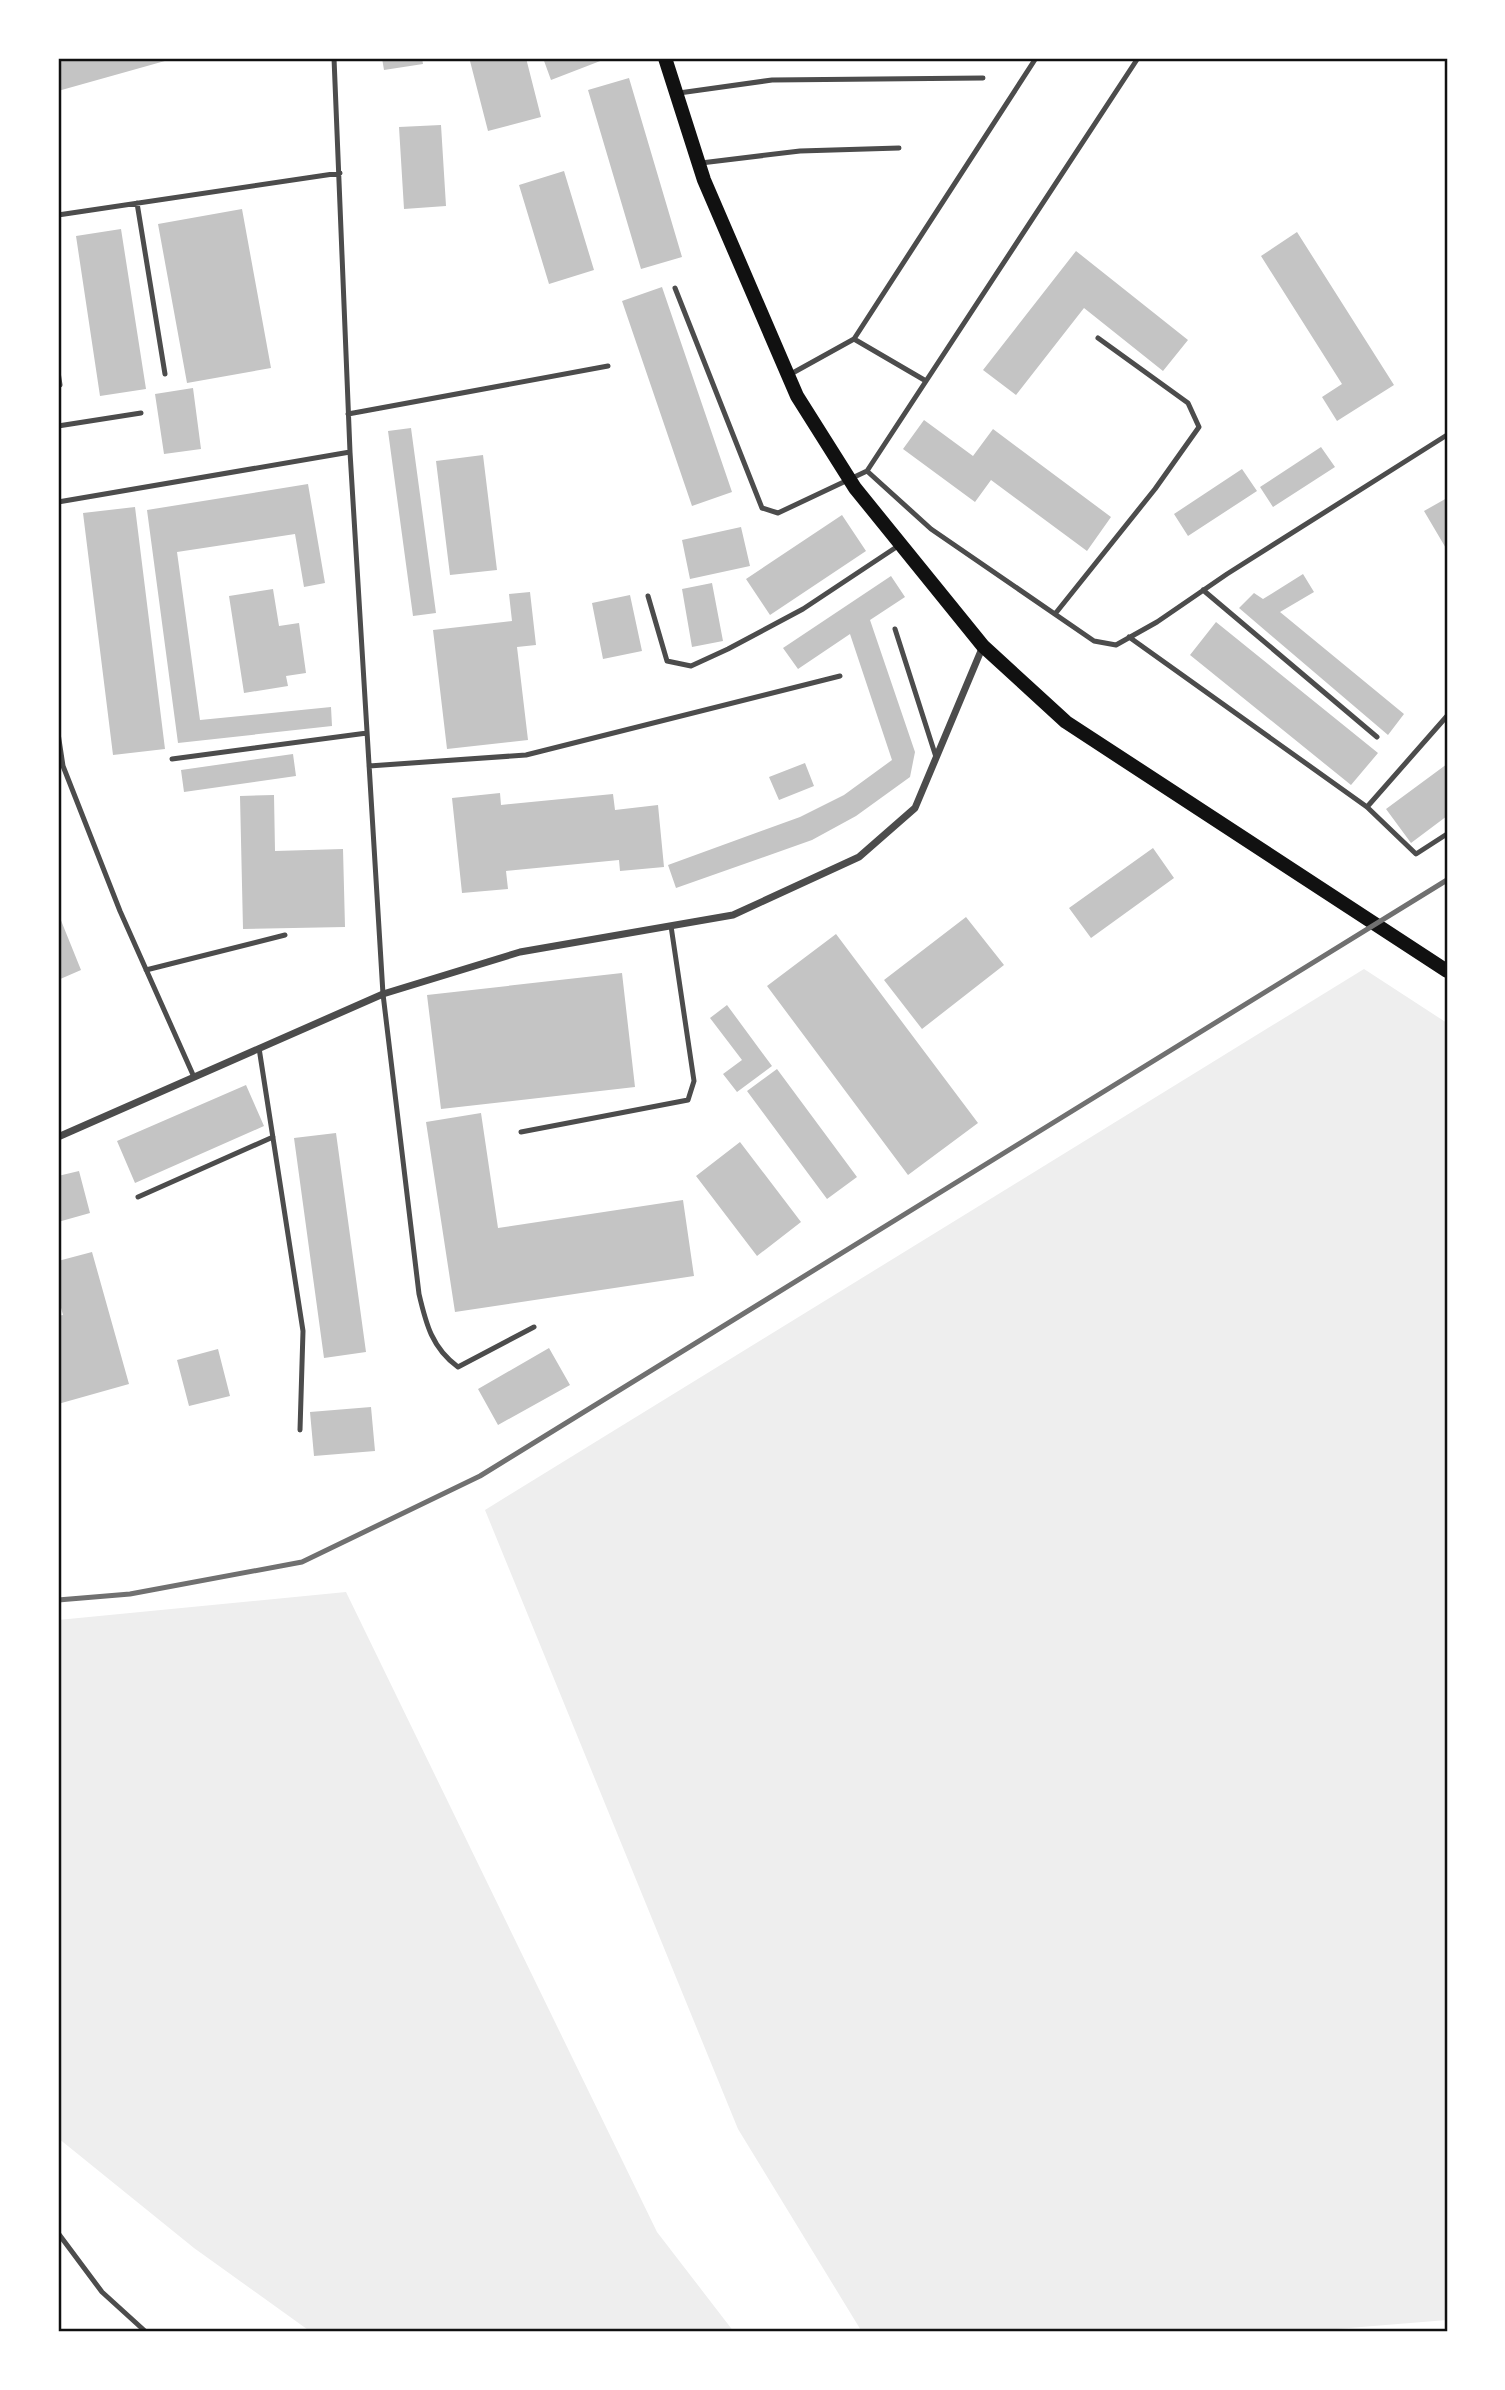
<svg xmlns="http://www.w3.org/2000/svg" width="1505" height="2390" font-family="'Playfair Display',serif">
<rect width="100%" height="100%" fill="#fff"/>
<path fill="#eee" d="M1364,969l83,54v1297l-147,12h-438l-124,-203 -253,-619z
M346,1592l311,640 77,100h-423l-117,-84 -136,-110v-518z"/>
<path fill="#c4c4c4" d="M58,58h114v1l-114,32z
M382,58h40l1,6 -39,6z
M484,58h42l15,59 -53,14 -18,-70z
M543,58h65l-57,22z
M629,78l53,179 -41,12 -53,-179z
M441,125l5,81 -42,3 -5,-82z
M564,171l30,99 -45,14 -30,-99z
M242,209l29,159 -84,15 -29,-159z
M121,229l25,160 -46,7 -24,-160z
M1297,232l97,153 -57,36 -15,-24 20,-13 -81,-128z
M1076,251l112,89 -25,31 -79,-63 -68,87 -33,-25z
M662,287l70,205 -40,14 -70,-205z
M193,388l8,61 -37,5 -9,-60z
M924,420l49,36 20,-27 118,88 -24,34 -96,-71 -16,22 -72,-53z
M411,428l25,185 -23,3 -25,-185z
M1321,447l14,20 -62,40 -13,-20z
M483,455l14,115 -47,5 -14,-114z
M1242,469l15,22 -69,45 -14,-22z
M308,484l17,99 -21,4 -9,-53 -118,18 23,168 131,-13 1,19 -154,17 -31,-233z
M1447,498v52l-23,-39z
M135,507l30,242 -52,6 -30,-242z
M842,515l24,36 -96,64 -24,-36z
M741,527l9,39 -60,13 -8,-39z
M1303,574l11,18 -34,20 124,102 -16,21 -149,-127 15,-15 9,6z
M891,576l14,21 -35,23 45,132 -5,25 -54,39 -44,24 -136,48 -8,-23 132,-48 44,-22 48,-35 -42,-126 -52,35 -15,-21z
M712,583l11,58 -31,6 -10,-58z
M273,589l6,37 20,-3 7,50 -20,3 2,10 -44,7 -15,-97z
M530,592l6,53 -19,2 11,93 -81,9 -14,-119 79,-9 -3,-27z
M630,595l12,56 -39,8 -11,-56z
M1216,622l162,131 -27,32 -161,-130z
M293,754l3,22 -112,16 -3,-22z
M805,763l9,23 -35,14 -10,-23z
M1447,764v52l-36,27 -25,-34z
M500,793l1,12 112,-11 2,16 43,-5 6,62 -44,4 -1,-11 -113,11 2,18 -46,4 -10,-95z
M274,795l1,56 68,-2 2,78 -102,2 -3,-133z
M1153,848l21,30 -83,60 -22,-30z
M58,913l23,57 -23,10z
M966,917l38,48 -82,64 -38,-49z
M836,934l142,189 -70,52 -141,-189z
M622,973l13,114 -194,22 -14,-114z
M727,1005l45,61 -35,26 -14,-18 19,-14 -32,-42z
M777,1069l80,108 -30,22 -80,-108z
M246,1085l18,41 -129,57 -18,-42z
M481,1113l17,115 185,-28 11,76 -239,36 -29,-190z
M336,1133l30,219 -42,6 -30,-220z
M740,1142l61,80 -44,34 -61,-80z
M79,1171l11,42 -32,9v-46z
M92,1252l37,132 -71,20v-88l5,-1 -5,-18v-36z
M549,1348l21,37 -72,40 -20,-36z
M218,1349l12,47 -41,10 -12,-46z
M371,1407l4,44 -61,5 -4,-44z"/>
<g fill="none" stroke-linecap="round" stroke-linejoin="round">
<path stroke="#4c4c4c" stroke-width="5" d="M334,58l16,394 33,542 36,300c7,30 13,54 39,73l76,-40
M679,93l93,-13 211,-2
M701,163l99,-12 99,-3
M137,203l28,171
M58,215l282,-42
M675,288l87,220 16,5 89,-42 64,58 163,112 22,4 41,-23 70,-48 220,-139
M854,339l72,42
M58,372l2,13
M789,375l65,-36 182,-281
M348,414l260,-48
M58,426l83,-13
M867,471l271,-413
M58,502l292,-50
M1203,590l174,147
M648,596l19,65 24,5 37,-17 75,-40 95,-63
M1055,614l100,-125 44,-62 -11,-24 -90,-65
M895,629l41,128
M1129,637l238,170 49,47 31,-20
M58,733l5,33 57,145 74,166
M172,759l195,-26
M369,766l157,-11 314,-79
M1367,807l80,-91
M146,970l139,-35
M259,1048l44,283 -3,99
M521,1132l167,-32 6,-19 -23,-155
M138,1197l135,-60
M58,2233l44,59 44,40"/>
<path stroke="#4c4c4c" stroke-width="7" d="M58,1137l325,-143 137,-42 213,-37 126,-58 56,-49 68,-162"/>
<path stroke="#111" stroke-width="14" d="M665,58l39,122 93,216 58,92 128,158 83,76 381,249"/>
<path stroke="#707070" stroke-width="5" d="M58,1600l72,-6 172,-32 178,-86 967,-596"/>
</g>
<rect width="1505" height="2390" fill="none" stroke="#ffffff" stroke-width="119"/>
<rect x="60" y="60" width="1386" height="2270" fill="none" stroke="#111" stroke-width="2.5"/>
</svg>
